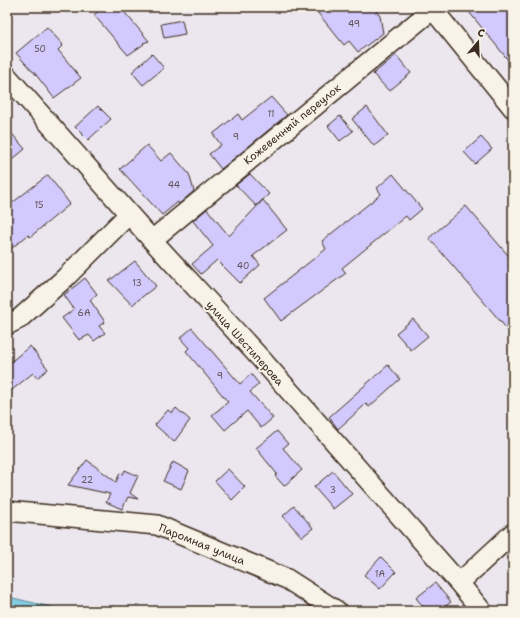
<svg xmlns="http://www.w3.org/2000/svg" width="520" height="618" font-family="'Shantell Sans',sans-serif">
<rect width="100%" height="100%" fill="#ece7ee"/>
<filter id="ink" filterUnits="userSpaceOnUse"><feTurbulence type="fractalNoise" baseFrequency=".025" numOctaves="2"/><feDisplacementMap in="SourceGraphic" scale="8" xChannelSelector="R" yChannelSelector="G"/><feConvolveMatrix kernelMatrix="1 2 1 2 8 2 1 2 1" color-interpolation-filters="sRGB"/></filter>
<g filter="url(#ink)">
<path fill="#82cce2" stroke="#668b94" d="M7,596l2,1 59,14h-61z"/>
<path fill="#d2cafc" stroke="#3b2a1e" d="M103,7h17l29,34 -6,2 1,1 -16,11 -34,-40z
M313,7h60l7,9 3,17 -25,19 -9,-11 -5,4z
M465,7h45l3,4v55z
M182,20l3,14 -21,4 -3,-14z
M47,27l16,18 -5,5 23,28 -27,20 -21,-27h-1l-16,-18z
M152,54l12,14 -21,17 -11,-13z
M396,55l15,18 -22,18 -16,-17z
M271,97l16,18 -66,54 -12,-15 12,-9 -8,-11 25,-20 4,6z
M98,106l13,13 -23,21 -13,-13z
M367,107l21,28 -14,11 -22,-27z
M340,116l13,15 -13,10 -12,-15z
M7,128l18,21 -18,15z
M481,137l11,12 -17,15 -11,-12z
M147,145l14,16 10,-8 18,21 5,17 -15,13 -1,-2 -16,13 -42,-46z
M250,174l19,20 -13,12 -20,-21z
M393,174l29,35 -13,11 -3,-4 -64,52 4,5 -65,48 -17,-23 62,-49 -4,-8 59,-47 -4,-6z
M48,175l22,29 -40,33 -2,-2 -21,17v-45z
M263,200l24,30 -34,26 7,9 -20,18 -23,-23 -16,14 -9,-10 21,-18 -20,-25 14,-12 22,27z
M466,206l47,55v75l-84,-98z
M135,261l21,25 -24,19 -23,-24z
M85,278l12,16 -7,6 15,22 -6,4 6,7 -11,8 -5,-6 -10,5 -17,-22 12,-9 -10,-14z
M413,319l15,17 -17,14 -15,-17z
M192,328l48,56 11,-10 8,10 -9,8 23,26 -12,10 -14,-17 -22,19 -13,-15 16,-13 -42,-51 3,-3 -9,-10z
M30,346l18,23 -11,9 -4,-5 -26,21v-29z
M388,365l12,14 -31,28 -3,-3 -28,25 -9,-12z
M176,408l14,12 -16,22 -19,-17 13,-15 4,3z
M277,431l11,13 -5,4 19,22 -18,16 -9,-10 2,-2 -21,-26z
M87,460l29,22 4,-9 3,1 2,-4 13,6 -8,17 8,6 -10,-2 -6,12 -16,-7 4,-8 -42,-9z
M173,462l16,9 -8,18 -18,-8z
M228,469l17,18 -13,13 -17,-19z
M333,471l19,23 -19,15 -19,-22z
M294,506l19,22 -11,9 -19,-21z
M381,557l15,15 -16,17 -16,-14z
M435,583l16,19 -12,9h-12l-11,-13z"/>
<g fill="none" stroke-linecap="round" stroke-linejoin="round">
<g stroke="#3b2a1e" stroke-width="22">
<path id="minor" d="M431,7l82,101
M7,76l145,164 110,120 197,223 23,28
M152,240l281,-231
M7,325l12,-6 46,-41 64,-64
M7,511l150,14 130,54 50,32
M459,583l54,-50"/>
</g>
<use href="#minor" stroke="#f7f3e8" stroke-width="19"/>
</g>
</g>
<g text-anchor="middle" stroke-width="4" stroke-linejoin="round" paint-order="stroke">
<g font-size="9" fill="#615256">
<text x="354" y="27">49</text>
<text x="40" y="52">50</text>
<text x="271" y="117">11</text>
<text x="236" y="140">9</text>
<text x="174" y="188">44</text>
<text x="39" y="208">15</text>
<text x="243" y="269">40</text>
<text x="137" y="286">13</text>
<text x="84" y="316">6А</text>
<text x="220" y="379">9</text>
<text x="87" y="483">22</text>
<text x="333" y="493">3</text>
<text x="380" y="577">1А</text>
</g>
<g font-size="11" fill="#3b2a1e" stroke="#f7f3e8">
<text transform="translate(292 124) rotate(-39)" y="4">Кожевенный переулок</text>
<text transform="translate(245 343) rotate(48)" y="4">улица Шестиперова</text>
<text transform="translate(202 544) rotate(22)" y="4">Паромная улица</text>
</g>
</g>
<rect width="520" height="618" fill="none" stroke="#f7f3e8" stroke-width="24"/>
<rect x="12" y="12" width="496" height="594" fill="none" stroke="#3b2a1e" stroke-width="1.5" filter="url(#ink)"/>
<g transform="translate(478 42) rotate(19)" stroke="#f7f3e8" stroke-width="3" paint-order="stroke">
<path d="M0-3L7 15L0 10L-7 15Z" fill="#3b2a1e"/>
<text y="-6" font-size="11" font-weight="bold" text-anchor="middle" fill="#3b2a1e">С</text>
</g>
</svg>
